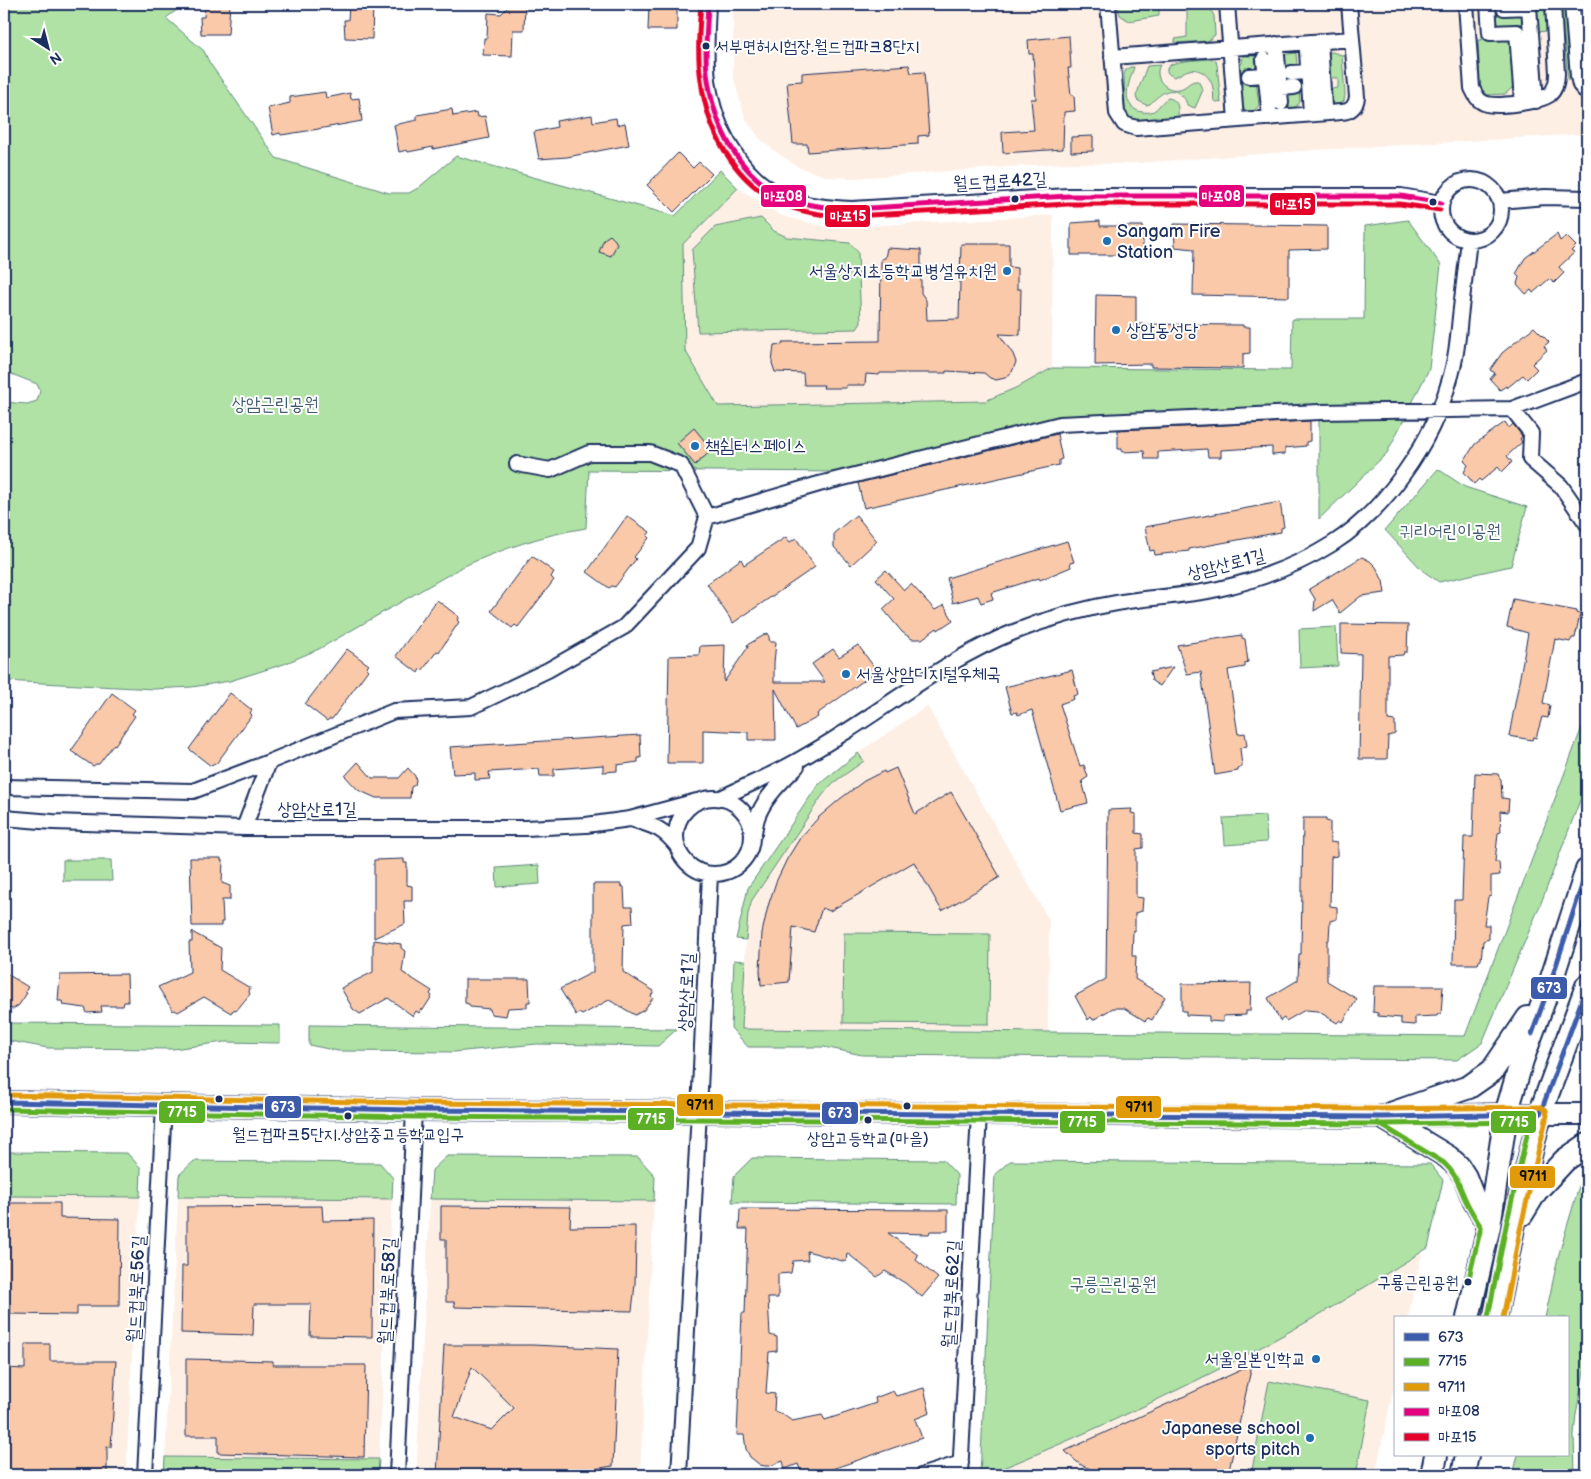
<svg xmlns="http://www.w3.org/2000/svg" width="1591" height="1479" font-family="'Balsamiq Sans','Poor Story',sans-serif">
<rect width="100%" height="100%" fill="#fff"/>
<filter id="ink" filterUnits="userSpaceOnUse"><feTurbulence type="fractalNoise" baseFrequency=".02" numOctaves="2"/><feDisplacementMap in="SourceGraphic" scale="10" xChannelSelector="R" yChannelSelector="G"/><feConvolveMatrix kernelMatrix="1 2 1 2 8 2 1 2 1" color-interpolation-filters="sRGB"/></filter>
<g filter="url(#ink)">
<path fill="#feefe5" d="M733,4h854v130l-271,16 -192,14 -58,-1 -212,15 -26,-1 -30,-10 -26,-18 -12,-10 -15,-21 -12,-42z
M738,188l44,28 49,12 222,-13 -1,153 -32,18 -35,15 -267,5 -33,-55 -2,-107z
M927,706l122,214 -1,111 -307,-2 6,-107 3,-15 6,-14 71,-104 12,-10 24,-17 -5,-9z
M4,1196l136,1 -14,278h-122z
M178,1197l214,2 -13,260 -214,-2z
M430,1199l224,2 -14,274h-224z
M1422,1252l-14,66h-13v64l-20,93h-389l41,-17 141,-63 46,-24 91,-49z"/>
<path fill="#afe2a4" stroke="#658881" d="M4,4h181l-19,14 38,33 5,11 67,96 113,35h20l9,-5 38,-32 219,60 45,-46 18,18 -55,56 2,106 33,56 267,-5 35,-15 32,-18 239,2 1,-51h72l1,-93 43,-6 33,45 -12,104 -42,84 -68,66v-107l-329,24 -73,16 -72,20 -256,-2 -3,58c-44,7 -84,21 -124,39l-143,82 -35,15 -54,17 -38,6 -38,2 -150,-8v-279l23,2 10,-3 3,-10 -3,-7 -33,-13z
M1117,4h42v12l-30,5 -9,-6z
M1534,4h12l2,27 -12,1z
M1561,4h3l6,75 -2,1z
M1583,7l4,3v43l-4,-37z
M1210,8l4,8 1,19 -7,6 -33,2v-4l12,-2v-27z
M1523,12l3,42h-3l-2,-30 -29,2 2,-13z
M1510,35l4,46 -2,7 -7,6 -17,1 -7,-6 -1,-5 -2,-44h4v-4z
M1332,52l10,3 3,40 -1,6 -6,4 -12,1 3,-17 9,-1v-10h-9l-2,-25z
M1296,53l4,49 -5,6 -11,1 1,-27 -2,-26 4,-2z
M1243,56h12l1,14 -12,2 2,10 10,-1 3,24 -5,6 -4,1 -6,-3 -4,-7 -2,-35 4,-4z
M1209,59l7,2 1,4 4,38 -7,-2c-1,-4 0,-8 -1,-12 -1,-11 -12,-22 -24,-19 -5,1 -9,5 -15,7 -3,-2 -8,-3 -7,-8 1,-9 34,-9 42,-10z
M1160,65c-7,12 5,27 19,24 8,-1 10,-9 19,-8l5,9 -8,18 -8,-3c-1,-4 -2,-7 -6,-10 -11,-11 -23,1 -31,9l-4,1 -9,-5 -1,-4 11,-30z
M1130,67h4c-4,14 -14,33 2,43 4,2 10,3 15,2 8,-2 10,-12 18,-14 11,3 9,11 9,20l-44,3 -7,-5 -2,-4 -1,-39 2,-3z
M761,218l13,13 13,6 63,6 8,9 3,71 -4,6 -159,3 -6,-82 23,-23z
M1438,469l27,18 62,20 -16,59 -72,16 -16,-11 -38,-41z
M1336,627l2,39 -38,2 -1,-39z
M1587,714v68l-46,121 -59,140 -25,17 -595,-5 -38,-8h-76l-17,-19 3,-68 11,1 -3,68 723,7z
M858,753l6,8 -31,22 -11,13 -70,104 -4,14 -2,26 -10,-1 12,-51 70,-103z
M1265,816l2,26 -42,3 -2,-27z
M63,860h48l1,21h-49z
M539,865l1,19 -43,3 -1,-19z
M844,933l146,1 -1,90 -146,-1z
M4,1023l276,2v18l-56,-1 -51,7 -125,-1 -44,-8z
M309,1025l368,4 -19,17 -121,-2 -83,8 -116,-1 -29,-6z
M4,1152l123,1 14,15 -1,29 -136,-1z
M447,1156l191,1 17,19 -1,25 -224,-2 2,-29z
M752,1158l191,2 14,15 -1,29 -224,-2 2,-26z
M194,1161l186,2 13,15 -1,21 -214,-2 1,-22z
M1010,1161l420,3 13,16 -15,68c-41,25 -81,51 -123,75 -103,58 -210,108 -319,152h-6l15,-301z
M1587,1172v184l-11,58 -2,20 1,41h-62l5,-20h49v-137h-22l13,-61 24,-81z
M1269,1381l101,19 -14,75h-105z
M165,1457l214,2 -1,16h-214z"/>
<path fill="#fac9a9" stroke="#1b2f5e" fill-rule="evenodd" d="M205,4h25l-2,30h-27l-1,-17h4z
M349,4h24l-1,35 -27,-1 -1,-18h4z
M511,4h14l-1,26h-11l-1,26 -29,-1 1,-17h3l1,-25 13,1z
M649,4h28v26h-29z
M1069,36l2,32h-3l3,27h3l1,16 -11,1 -1,37 -60,4 -1,-21 32,-2 -3,-31h5l-3,-45h-4l-1,-14z
M909,65l2,8 13,-1 5,63 -11,1v8l-110,8 -1,-8h-14l-6,-62 15,-1v-8z
M325,92l1,6 24,-5 1,6 8,-1 3,23 -55,10 -26,4 -1,-2 -7,2 -5,-27 22,-5v-6z
M452,109l1,7 24,-4 1,5 7,-1 4,22 -56,11v-2l-25,5 -1,-2 -8,2 -5,-27 23,-5v-5z
M592,115l1,7 23,-4 1,7 8,-2 4,22 -62,12 -28,2 -5,-27 23,-5 -1,-6z
M1093,136v15l-22,1v-15z
M678,153l15,15 6,-6 13,12 -38,38 -27,-27z
M1100,221v5h43v29h-72v-32z
M1174,224l153,2v23l-38,1v47l-96,-2 1,-46 -19,-2z
M1557,234l3,7 6,-5 10,10 -5,5 3,2 -15,14 5,6 -10,10 -5,-4 -16,14 -2,-3 -5,4 -9,-10 2,-7 -3,-3 9,-16z
M610,235l5,5 2,4 -6,12 -12,-4 5,-13z
M961,244h48v23l8,1v21h4l-1,46 -21,-1 14,20 3,8 -4,10 -7,6 -9,2 -6,-2 -6,-5 -38,-2v2h-66l-1,2 -13,-1 -1,11h-19v3h-23l1,-3h-20l-1,-12 -28,-1 -3,-9 2,-18 9,-1 -1,-2 98,-1 1,-82 4,-1 2,-10 34,2v43l5,7 1,20 32,-1z
M1096,295l40,1v28l107,1v2h7v26l-7,1v14l-92,-1v-3l-56,1z
M1534,327l15,15 -5,4 3,4 -15,14 5,5 -10,10 -4,-4 -16,13 -1,-2 -6,4 -10,-11 5,-6 -5,-3 12,-17z
M1310,421v20l-4,1v4l-21,2v6l-13,1v-8l-51,3v7h-13l-1,-8 -49,3v7h-13l-1,-8 -22,1v-3h-4v-19z
M1505,422l4,6 4,-4 9,12 -2,3 2,3 -15,14 5,6 -10,10 -4,-5 -17,14 -2,-2 -5,5 -10,-12 4,-7 -4,-4 11,-17z
M694,428l18,22 -17,15 -18,-22z
M1057,434l5,25 -3,1v5l-195,43 -6,-25z
M1280,502l4,25 -3,1v4l-92,17v2l-34,4 -1,-5 -4,1 -5,-24z
M856,515l21,26 -26,24 -17,-18v-14z
M627,516l23,16 -3,4 2,2 -15,19 2,2 -21,28 -3,-1 -3,2 -22,-16z
M786,537l4,5 6,-4 19,29 -82,56 -26,-39 34,-25 3,6z
M1067,541l7,21 -4,1 1,4 -31,13 -1,-2 -48,15 2,6 -12,4 -3,-7 -25,7 -6,-25z
M532,556l22,16 -3,5 3,3 -36,47 -3,-2 -3,3 -21,-17z
M1362,557l8,4 6,6 7,14 2,12 -24,3 -21,17 -8,-13 -18,11 1,-12 -6,-10z
M886,570l18,20 7,-6 24,26 9,-5 9,15 -15,10 -1,-2 -15,11h-10l-3,-2 -7,-5 -19,-23 11,-10 -18,-20z
M1513,599l64,12v2l3,1 -5,24h-3l-2,4 -15,-3 -12,64 7,2 -2,13 -6,-1 -6,21 -3,-1 -1,3 -23,-4 19,-103 -21,-6z
M437,600l22,17 -2,3 2,2 -20,30 -2,-1 -15,20 -2,-2 -2,4 -22,-17z
M1341,624l67,1 -1,27h-3l-1,3 -15,1v64l7,1v13l-7,2 -1,23h-28l2,-105 -20,-1z
M768,633l2,9h6l-2,21v19h51l-13,-18 21,-15 6,8 19,-12 19,26 -60,43 1,3 -22,12 -21,-40 1,51h-28v-8l-45,-2v33h-36l2,-107 30,-1 1,-9 25,-1 -1,37 24,-35 -1,-2z
M1242,635v3l3,1 3,23 -3,1v4l-17,3 10,64 7,-1 2,13 -7,2 2,19 -4,2v2l-23,4 -14,-103 -14,2 -10,-29z
M347,649l22,16 -3,3 2,2 -36,49h-3l-2,2 -22,-17z
M1173,667l-13,19 -8,-5 -2,-9z
M1072,670l6,24 -5,2 1,3 -14,5 20,62 4,-1 4,12 -6,4 6,22 -28,7 -28,-100 -14,5 -1,-3 -5,1 -7,-26z
M112,693l23,17 -3,4 3,2 -20,29 -1,-1 -15,20h-3l-3,2 -22,-15z
M230,693l22,17 -2,3 2,2 -36,49 -2,-1 -3,3 -22,-17z
M640,735l1,23h-3v4l-21,3v6l-14,1v-7l-49,4v7h-14l-1,-7 -50,3 1,7 -15,1v-7l-22,1 -3,-27z
M358,762l14,16h27l9,-10 7,8 1,4 -1,5 -4,2 -1,11h-34l-18,-8 -13,-14z
M896,768l19,46 36,-22 49,85 -58,34 -28,-49 -84,49 -8,-3 -8,24 -21,-5 -4,55 -28,3 -1,-15 2,-37 6,-27 8,-24 11,-23 13,-21 19,-21 21,-18 24,-18 20,-10 1,2z
M1475,773l23,1 1,3 2,2 1,19 7,1 -1,13 -8,-1 1,21 -3,1 -3,29h4l1,13 -9,1v20l-3,1 -4,28h5v14l-6,2 -2,19 -2,1 -1,3h-25l1,-64h8l2,-63h9z
M1132,809l-1,4 5,1v19l7,1v14l-7,1v48l7,1 -1,13 -7,2v18h-2l-1,25h4l-1,23 30,18 -13,23 -4,-2 -3,3 -21,-13h-11l-20,12 -2,-3 -3,3 -13,-24 31,-17 2,-169z
M1303,818h23v3l4,1v20l7,1v13l-6,1 -1,49 7,1v12l-7,2 -1,19 -2,1v40l30,18 -14,23 -3,-2 -3,3 -19,-12 -13,-1 -19,11 -2,-3 -4,3 -12,-23 30,-18 1,-26h2z
M190,858h31v3h2l-1,22 8,3v14h-8l1,22h-2v4h-29z
M404,859v4h3v22l5,1v15h-8l1,23 -31,14v-78z
M593,884h28v2l3,1 1,20h7l1,16 -9,1 -1,48 31,19 -3,5 2,2 -9,12 -9,5 -26,-15 -27,15 -3,-2 -3,2 -16,-26 33,-17z
M192,932l29,16 -1,22 30,18 -1,4 1,2 -14,17 -3,-1 -2,3 -27,-16 -26,15 -3,-2 -2,1 -15,-24 32,-15 -1,-30h3z
M374,940l27,4v4l4,3 -3,21 30,19 -2,3 2,2 -9,14 -2,-1 -2,4 -3,-2 -3,5 -25,-18 -28,16 -7,-5 -12,-21 32,-16v-28h1z
M4,972l24,15 -3,5 2,1 -8,12 -6,4 -9,-1z
M127,974l1,28h-4l-1,4h-22l1,6 -15,1 -2,-5 -22,-3 -1,-4h-4l2,-26z
M465,979h64l1,23h-3v5l-19,1 -2,8 -15,-2 -1,-5 -20,-2 -1,-3 -4,-1z
M1251,983l-1,28h-4v4l-23,1v6l-14,-1v-5l-23,-1v-4h-4v-27z
M1374,986h69l-2,28h-3l-1,2 -22,1v8l-14,-1v-6l-23,-2v-3l-5,-1z
M4,1203h56v15l60,1 -1,87h-42v9l-67,-1 1,-9h-7z
M322,1206l1,15 50,-1 -1,117 -62,-1 1,-32h-57l-1,31 -72,-2 1,-67h5v-59z
M441,1206l130,1 -1,20 65,-1v12l1,1 -1,45 -3,27 -177,-4 -1,-5h-8v-63h-5z
M740,1209l208,1v21h-18l-1,3 -41,-1 30,22 -2,5 22,18 -16,19 -17,-14 -20,-12 -8,6 -30,-24 -1,9 -39,-11 1,9 -15,1 -2,12 -13,1v24h-10l2,37 7,2v14l-8,1 -3,41 9,1 -1,17 8,3 10,7 30,-6 3,5 51,-17 -1,-5 18,-7 3,5 28,-8 6,25 -15,6 7,19 -107,37h-13l-4,-11 -13,5 -2,-8 -13,5h-5l-5,-1 -10,-8 -4,-8 -2,-14h-7l5,-122h3l3,-84h-9z
M25,1344h25v17h66l-5,86h-4v28h-103v-107l21,1z
M444,1345h88l86,4 -5,117 -25,4v5h-151zM472,1367l42,41 -22,22 -38,-13z
M186,1359l87,2v4h93l-2,92 -146,-4v-17h-32z
M1252,1365l-24,110h-101l-22,-2 -12,-3 -10,-4 -6,-4 -12,-11z"/>
<g fill="none" stroke-linecap="round" stroke-linejoin="round">
<g stroke="#1b2f5e" stroke-width="18">
<path id="street" d="M708,4c-1,25 -3,51 0,76 6,46 32,99 77,117 22,9 43,11 67,12l216,-13h333l40,7
M1108,4l9,109 7,11 12,4 205,-16c10,0 15,-6 16,-15l-8,-93
M1227,4l9,116
M1466,4l6,84c3,6 5,12 12,15 11,5 55,-1 65,-8 6,-5 8,-13 8,-21l-4,-70
M1488,4l2,29 27,-1 5,70
M1504,4v4l25,-1 7,94
M1572,4l6,72 2,9 7,8
M1320,41l4,66
M1276,44l5,59
M1307,51l4,63
M1112,57l240,-18
M1264,59l6,59
M1291,73l18,-1
M1249,76l17,-1
M1280,88l14,-1
M1441 210a30 30 0 1 1 60 0a30 30 0 1 1-60 0Z
M1500,201l45,-4 42,1
M1512,409l75,-28
M707,517l112,-33 241,-60 260,-12 192,-3 19,24 -1,26 31,27 26,38
M4,787l189,4 76,-29
M676 836a38 38 0 1 1 76 0a38 38 0 1 1-76 0Z
M721,798c18,-9 37,-17 55,-26 25,-12 48,-27 71,-41 55,-35 106,-75 167,-99 35,-14 71,-24 108,-30 32,-5 65,-6 96,-13 40,-9 79,-23 114,-45 53,-33 100,-102 117,-162 7,-21 9,-44 11,-65 3,-26 6,-51 9,-77
M4,818l49,4 191,6h282l60,-3 44,-6 67,-18
M631,819c22,7 31,8 46,27
M244,828l25,-66 125,-51 77,-4 77,-37 76,-43 74,-79 9,-31 -26,-52 -31,-12h-61l-39,17 -33,-6
M754,833c1,-7 2,-14 5,-20 8,-18 24,-33 38,-47
M145,1475l19,-370
M397,1475l17,-365
M679,1475l20,-364 11,-237
M923,1475l38,-12
M960,1475l19,-361"/>
</g>
<g stroke="#1b2f5e" stroke-width="24">
<path id="secondary" d="M4,1102l410,8 565,4 403,3 124,-3h81"/>
</g>
<g stroke="#1b2f5e" stroke-width="26">
<path id="primary" d="M1382,1117l87,-30 23,-16 36,-53
M1382,1117l66,40 10,9 7,11 9,23 15,26
M1522,1214l14,-23 29,-31 22,-15
M1468,1318l21,-92 17,-112 16,-54 29,-79 36,-111
M1495,1318l18,-90 27,-114 47,-128
M1432,1475l4,-20
M1463,1475l4,-20"/>
</g>
<use href="#street" stroke="#fff" stroke-width="14"/>
<use href="#secondary" stroke="#fff" stroke-width="20"/>
<use href="#primary" stroke="#fff" stroke-width="22"/>
<g stroke="#fff" stroke-width="9">
<path id="bus-1" d="M1532,1034l19,-53 36,-111
M4,1102l410,8 968,7 158,-3 47,-128"/>
</g>
<g stroke="#fff" stroke-width="9">
<path id="bus-2" d="M4,1109l410,8 968,7 148,-2 -24,104 -18,91
M1378,1123l66,40c14,13 15,24 23,40 4,8 9,16 14,24l-13,55"/>
</g>
<g stroke="#fff" stroke-width="9">
<path id="bus-3" d="M4,1095l410,8 968,6 159,-2 5,3 1,5 -27,115 -17,88"/>
</g>
<g stroke="#fff" stroke-width="9">
<path id="bus-4" d="M708,4c-1,25 -4,51 0,76 7,48 31,96 77,117 21,9 44,11 67,12l216,-13h333l40,7"/>
</g>
<g stroke="#fff" stroke-width="9">
<path id="bus-5" d="M701,4c-2,25 -4,51 0,76 6,51 33,101 80,123 22,11 48,13 71,13l216,-12h332l40,6"/>
</g>
<use href="#bus-1" stroke="#3d5bab" stroke-width="5"/>
<use href="#bus-2" stroke="#5bb025" stroke-width="5"/>
<use href="#bus-3" stroke="#e19a09" stroke-width="5"/>
<use href="#bus-4" stroke="#e5007d" stroke-width="5"/>
<use href="#bus-5" stroke="#e4002b" stroke-width="5"/>
</g>
</g>
<g fill="#1b2f5e" stroke="#fff" stroke-width="2">
<circle cx="706" cy="46" r="4.5"/>
<circle cx="1015" cy="199" r="4.5"/>
<circle cx="1433" cy="202" r="4.5"/>
<circle cx="219" cy="1099" r="4.5"/>
<circle cx="907" cy="1106" r="4.5"/>
<circle cx="348" cy="1116" r="4.5"/>
<circle cx="868" cy="1120" r="4.5"/>
<circle cx="1468" cy="1282" r="4.5"/>
</g>
<g fill="#1f6fb2" stroke="#fff" stroke-width="2">
<circle cx="1107" cy="241" r="5"/>
<circle cx="1007" cy="271" r="5"/>
<circle cx="1116" cy="330" r="5"/>
<circle cx="695" cy="446" r="5"/>
<circle cx="846" cy="674" r="5"/>
<circle cx="1316" cy="1359" r="5"/>
<circle cx="1310" cy="1438" r="5"/>
</g>
<g text-anchor="middle" stroke-width="4" stroke-linejoin="round" paint-order="stroke">
<g font-size="17" fill="#1b2f5e" stroke="#fff">
<text x="715" y="52" text-anchor="start">서부면허시험장.월드컵파크8단지</text>
<text x="348" y="1140">월드컵파크5단지.상암중고등학교입구</text>
<text x="868" y="1144">상암고등학교(마을)</text>
<text x="1459" y="1288" text-anchor="end">구룡근린공원</text>
</g>
<g font-size="18" fill="#1b2f5e" stroke="#fff">
<text transform="translate(1000 181) rotate(-3)" y="6">월드컵로42길</text>
<text transform="translate(1226 564) rotate(-14)" y="6">상암산로1길</text>
<text x="317" y="815">상암산로1길</text>
<text transform="translate(686 992) rotate(-87)" y="6">상암산로1길</text>
<text transform="translate(136 1289) rotate(-87)" y="6">월드컵북로56길</text>
<text transform="translate(387 1291) rotate(-87)" y="6">월드컵북로58길</text>
<text transform="translate(951 1294) rotate(-87)" y="6">월드컵북로62길</text>
</g>
<g font-size="18" fill="#1b2f5e" stroke="#fff" text-anchor="start">
<text x="1117" y="237">Sangam Fire<tspan x="1117" dy="21">Station</tspan></text>
<text x="997" y="277" text-anchor="end">서울상지초등학교병설유치원</text>
<text x="1126" y="336">상암동성당</text>
<text x="705" y="452">책쉼터스페이스</text>
<text x="856" y="680">서울상암디지털우체국</text>
<text x="1306" y="1365" text-anchor="end">서울일본인학교</text>
<text x="1300" y="1434" text-anchor="end">Japanese school<tspan x="1300" dy="21">sports pitch</tspan></text>
</g>
<g font-size="18" fill="#405c70" stroke="#fff">
<text x="275" y="410">상암근린공원</text>
<text x="1450" y="537">귀리어린이공원</text>
<text x="1113" y="1290">구릉근린공원</text>
</g>
</g>
<g stroke="#fff" stroke-width="2">
<rect x="1198" y="184" width="47" height="24" rx="5" fill="#e5007d"/>
<rect x="760" y="184" width="47" height="24" rx="5" fill="#e5007d"/>
<rect x="1269" y="192" width="47" height="24" rx="5" fill="#e4002b"/>
<rect x="824" y="204" width="47" height="24" rx="5" fill="#e4002b"/>
<rect x="1530" y="976" width="38" height="24" rx="5" fill="#3d5bab"/>
<rect x="676" y="1093" width="48" height="24" rx="5" fill="#e19a09"/>
<rect x="264" y="1095" width="38" height="24" rx="5" fill="#3d5bab"/>
<rect x="1115" y="1095" width="47" height="24" rx="5" fill="#e19a09"/>
<rect x="158" y="1100" width="48" height="24" rx="5" fill="#5bb025"/>
<rect x="821" y="1101" width="38" height="24" rx="5" fill="#3d5bab"/>
<rect x="627" y="1107" width="48" height="24" rx="5" fill="#5bb025"/>
<rect x="1059" y="1110" width="47" height="24" rx="5" fill="#5bb025"/>
<rect x="1490" y="1110" width="47" height="24" rx="5" fill="#5bb025"/>
<rect x="1509" y="1165" width="47" height="24" rx="5" fill="#e19a09"/>
</g>
<g font-size="14" text-anchor="middle" font-weight="bold" fill="#fff">
<text x="1221" y="201">마포08</text>
<text x="783" y="201">마포08</text>
<text x="1293" y="209">마포15</text>
<text x="848" y="221">마포15</text>
<text x="1549" y="993">673</text>
<text x="283" y="1112">673</text>
<text x="182" y="1117">7715</text>
<text x="840" y="1118">673</text>
<text x="651" y="1124">7715</text>
<text x="1082" y="1127">7715</text>
<text x="1514" y="1127">7715</text>
</g>
<g font-size="14" text-anchor="middle" font-weight="bold" fill="#111">
<text x="700" y="1110">9711</text>
<text x="1139" y="1112">9711</text>
<text x="1533" y="1181">9711</text>
</g>
<rect width="1591" height="1479" fill="none" stroke="#fff" stroke-width="20"/>
<rect x="10" y="10" width="1571" height="1459" fill="none" stroke="#1b2f5e" stroke-width="2" filter="url(#ink)"/>
<rect x="1394" y="1316" width="175" height="140" fill="#ffffff" stroke="#a4acbf"/>
<rect x="1404" y="1333" width="25" height="8" fill="#3d5bab" stroke="#a4acbf"/>
<text x="1438" y="1342" font-size="15" fill="#1b2f5e">673</text>
<rect x="1404" y="1358" width="25" height="8" fill="#5bb025" stroke="#a4acbf"/>
<text x="1438" y="1366" font-size="15" fill="#1b2f5e">7715</text>
<rect x="1404" y="1383" width="25" height="8" fill="#e19a09" stroke="#a4acbf"/>
<text x="1438" y="1392" font-size="15" fill="#1b2f5e">9711</text>
<rect x="1404" y="1408" width="25" height="8" fill="#e5007d" stroke="#a4acbf"/>
<text x="1438" y="1416" font-size="15" fill="#1b2f5e">마포08</text>
<rect x="1404" y="1433" width="25" height="8" fill="#e4002b" stroke="#a4acbf"/>
<text x="1438" y="1442" font-size="15" fill="#1b2f5e">마포15</text>
<g transform="translate(48 48) rotate(144)" stroke="#ffffff" stroke-width="4" paint-order="stroke">
<path d="M0-4L9 19L0 12L-9 19Z" fill="#1b2f5e"/>
<text y="-8" font-size="14" font-weight="bold" text-anchor="middle" fill="#1b2f5e">N</text>
</g>
</svg>
